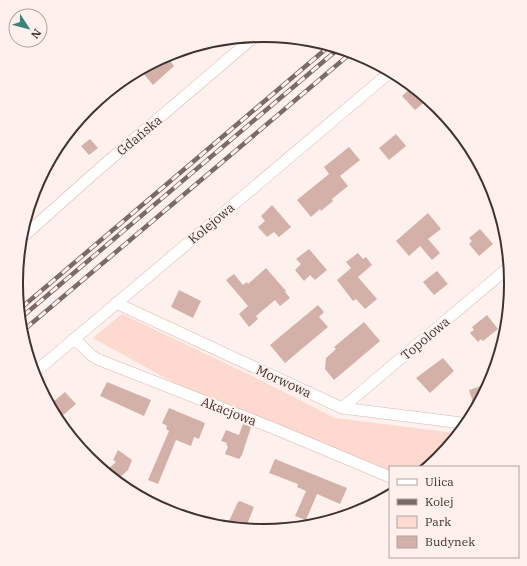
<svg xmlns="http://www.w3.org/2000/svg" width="527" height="566" font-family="'IBM Plex Serif',serif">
<rect width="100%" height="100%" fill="#fef0ec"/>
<path fill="#fdd9d0" d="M122,314l130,62 83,42 120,15 -17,25 -13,9h-35v4l-214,-87 -83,-46z"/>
<path fill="#d3b1a9" d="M166,56l8,10 -21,19 -10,-12z
M410,89l17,11 -12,10 -13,-14z
M396,134l10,12 -17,14 -10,-12z
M90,139l8,9 -9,7 -8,-9z
M349,147l11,13 -20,16 8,10 -16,13 1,2 -12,10 -1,-2 -9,8 -14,-17 32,-26 -5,-7z
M272,205l19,22 -12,10 -5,-5 -7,5 -9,-10 7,-6 -4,-5z
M428,213l13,16 -13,10 12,14 -8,7 -12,-14 -11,10 -13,-15z
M480,229l13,15 -14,12 -10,-12 3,-3 -3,-3z
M309,249l18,21 -12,10 -5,-5 -6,6 -9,-11 6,-6 -5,-5z
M358,253l5,6 3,-2 6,8 -14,12 19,22 -12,10 -9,-10 -3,2 -16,-21 14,-12 -5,-6z
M266,268l20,23 -1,1 5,6 -10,8 -5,-6 -19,16 2,3 -9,8 -10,-13 9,-8 -22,-26 8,-6 9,11 4,-3 1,2z
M437,271l11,13 -14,11 -11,-13z
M179,290l22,11 -8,17 -22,-11z
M318,305l6,7 -5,5 9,10 -43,36 -15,-18z
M487,315l11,14 -15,12 -2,-2 -3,3 -8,-9 4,-3 -2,-3z
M364,322l16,19 -46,39 -9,-11 1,-11 10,-9 -2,-2z
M443,358l11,13 -24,22 -14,-15z
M107,382l44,18 -7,16 -44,-20z
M488,384l-14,21 -5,-15z
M65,392l11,12 -15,13 -9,-14z
M169,408l36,15 -6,16 -5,-2 -3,9 -15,-6 -18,44 -10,-4 21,-49 -3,-2 1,-3 -5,-3z
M243,424l8,3 -9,28 -3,4 -14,-5 3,-8 -2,-1 1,-2 -6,-2 5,-11 13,5z
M118,450l14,10 -4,10 -9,8 -12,-8 9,-8 -3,-2z
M275,459l72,29 -7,16 -23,-10 -11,26 -11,-4 11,-25 -9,-4 1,-3 -29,-11z
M240,501l14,6 -8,20 -18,-4 10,-21z"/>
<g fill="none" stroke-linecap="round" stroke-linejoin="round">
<g stroke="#d8b7af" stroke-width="12">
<path id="minor" d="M26,234l73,-65 155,-132
M116,303l226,105 120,15
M72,340l8,4 11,11 6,4 176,69 117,49
M34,373l354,-299
M342,408l166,-140"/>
</g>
<use href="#minor" stroke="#fff" stroke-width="11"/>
<g stroke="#786b68" stroke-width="4.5">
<path id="rail" d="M21,308l306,-260
M23,316l314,-266
M25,329l326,-276"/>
</g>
<use href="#rail" stroke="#fef0ec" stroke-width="3" stroke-dasharray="9" stroke-linecap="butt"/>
</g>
<g text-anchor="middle" stroke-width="4" stroke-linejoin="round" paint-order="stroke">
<g font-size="13" fill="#3f322f" stroke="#fef0ec">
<text transform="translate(139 135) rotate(-40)" y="5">Gdańska</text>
<text transform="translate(211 223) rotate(-40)" y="5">Kolejowa</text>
<text transform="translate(425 338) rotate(-40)" y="5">Topolowa</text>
<text transform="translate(284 381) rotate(25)" y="5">Morwowa</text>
<text transform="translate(229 411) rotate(21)" y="5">Akacjowa</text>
</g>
</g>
<path d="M0 0H527V566H0ZM263 42H264A240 240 0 0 1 504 282V284A240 240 0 0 1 264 524H263A240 240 0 0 1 23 284V282A240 240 0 0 1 263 42Z" fill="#fef0ec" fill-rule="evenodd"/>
<path fill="none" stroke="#3f322f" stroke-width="2" d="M263 42H264A240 240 0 0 1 504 282V284A240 240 0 0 1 264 524H263A240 240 0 0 1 23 284V282A240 240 0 0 1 263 42Z"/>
<rect x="389" y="466" width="130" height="92" fill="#fef0ec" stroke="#b2a4a0"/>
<rect x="397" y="479" width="20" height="6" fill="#ffffff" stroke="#b2a4a0"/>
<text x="425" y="486" font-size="12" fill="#3f322f">Ulica</text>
<rect x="397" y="499" width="20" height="6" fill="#786b68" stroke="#b2a4a0"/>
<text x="425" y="506" font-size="12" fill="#3f322f">Kolej</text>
<rect x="397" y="516" width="20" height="12" fill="#fdd9d0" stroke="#b2a4a0"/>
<text x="425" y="526" font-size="12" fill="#3f322f">Park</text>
<rect x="397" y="536" width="20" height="12" fill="#d3b1a9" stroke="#b2a4a0"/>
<text x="425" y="546" font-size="12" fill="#3f322f">Budynek</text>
<g transform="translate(28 28) rotate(126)"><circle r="19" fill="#fef0ec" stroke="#b2a4a0"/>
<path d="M0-3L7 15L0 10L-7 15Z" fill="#3d837a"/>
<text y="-6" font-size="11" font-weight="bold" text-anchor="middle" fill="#3f322f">N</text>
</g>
</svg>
